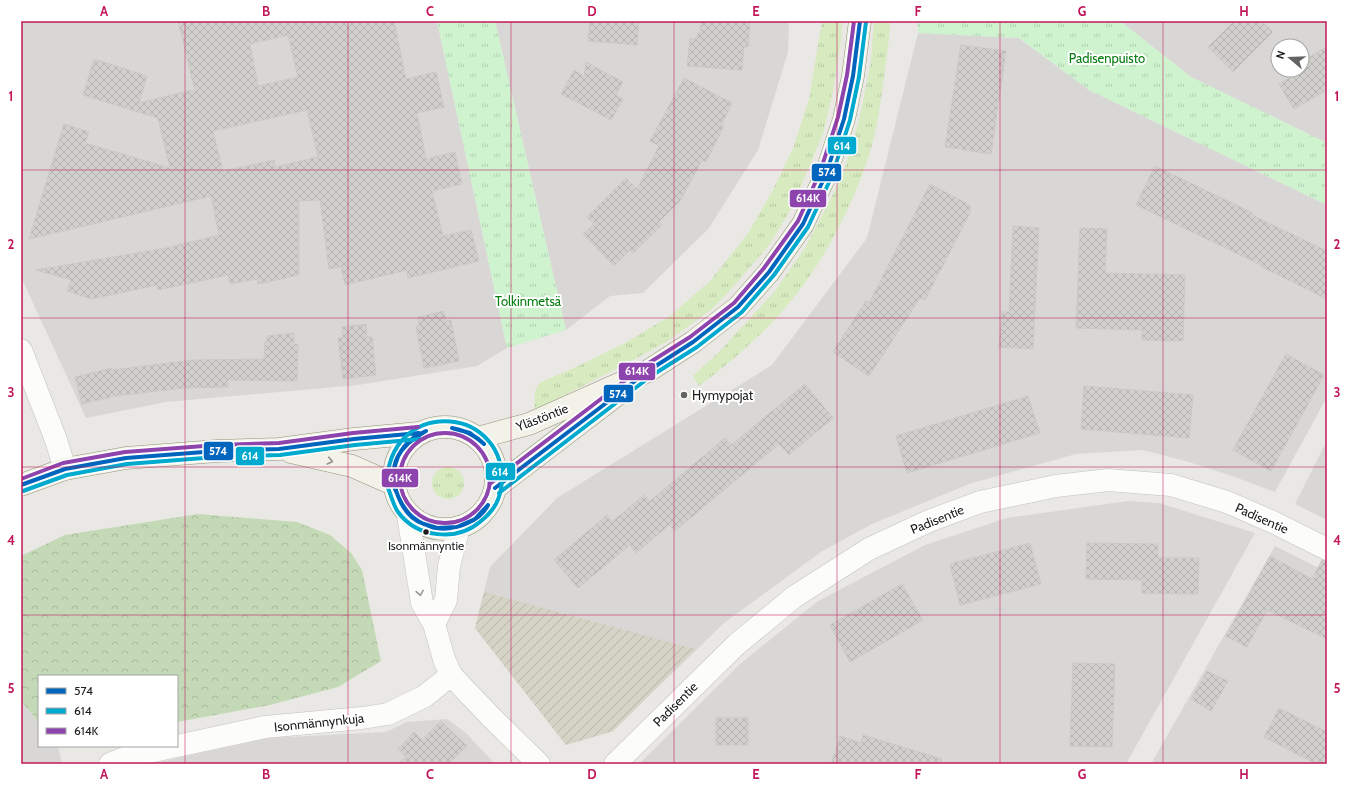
<svg xmlns="http://www.w3.org/2000/svg" width="1348" height="785" font-family="Cabin,sans-serif">
<defs>
<pattern id="construction-furrows" width="10" height="10" patternUnits="userSpaceOnUse"><rect width="10" height="10" fill="#d4d3c5"/><path d="M-1 1l2-2M0 10L10 0M9 11l2-2" fill="none" stroke="#b5b5a9"/></pattern>
<pattern id="grass-tufts" width="24" height="20" patternUnits="userSpaceOnUse"><rect width="24" height="20" fill="#d7eac0"/><path d="M3 7l-1-3M5 7V3M7 7l1-3M15 17l-1-3M17 17v-4M19 17l1-3" fill="none" stroke="#b8c8a4"/></pattern>
<pattern id="forest-crowns" width="20" height="18" patternUnits="userSpaceOnUse"><rect width="20" height="18" fill="#c4dab7"/><path d="M2 6a3 3 0 1 1 6 0M12 15a3 3 0 1 1 6 0" fill="none" stroke="#a8ba9d"/></pattern>
<pattern id="park-tufts" width="24" height="20" patternUnits="userSpaceOnUse"><rect width="24" height="20" fill="#cff3cf"/><path d="M3 7l-1-3M5 7V3M7 7l1-3M15 17l-1-3M17 17v-4M19 17l1-3" fill="none" stroke="#b1d0b1"/></pattern>
<pattern id="building-cross-hatch" width="8" height="8" patternUnits="userSpaceOnUse"><rect width="8" height="8" fill="#d2d0cd"/><path d="M0 0l8 8M0 8l8-8" fill="none" stroke="#b4b2af"/></pattern>
</defs>
<rect width="100%" height="100%" fill="#eae8e4"/>
<path fill="#d9d7d5" fill-rule="evenodd" d="M21,21h416l70,327 -30,18 -119,19 -192,17 -80,16 -65,-141z
M495,21h294l-1,31 -30,98 -49,78 -66,65 -33,3 -44,34z
M1120,21h207v122l-136,-66zM1278,46h24v24h-24z
M918,33l101,5 70,52 238,115v192l-52,95 -40,-15 -46,-15 -46,-12 -67,4 -104,29 -100,41 -51,28 -97,71 -111,108 -47,14 -91,-117 15,-61 67,-69 215,-133 95,-127z
M1327,440v80l-32,-16z
M1128,501l31,2 96,30 -129,231h-487l101,-100 78,-63 107,-56 82,-27z
M1275,546l52,26v192h-176z
M21,701l18,22v23h19l4,18h-41z
M447,719l19,14 29,31h-344l119,-26 116,-6 21,-10z"/>
<path fill="url(#construction-furrows)" d="M484,592l211,57 -82,82 -47,14 -91,-117z"/>
<path fill="url(#grass-tufts)" d="M822,21h20l-1,19 -8,51 -10,43 -31,73 -22,37 -36,42 -22,23 -44,32 -44,24 -89,45c-1,-10 -2,-20 6,-28l33,-14 55,-27 41,-25 41,-36 38,-48 25,-44 20,-42 15,-47z
M874,21h16c0,16 -3,32 -5,48 -4,33 -9,70 -21,101 -17,45 -40,90 -70,127 -27,34 -60,63 -95,89l-6,-10 24,-22 58,-63 30,-43 37,-71 17,-56 12,-60z
M432 483a16 16 0 1 1 32 0a16 16 0 1 1-32 0Z"/>
<path fill="url(#forest-crowns)" d="M198,514l99,8 33,13 21,18 11,17 19,91 -43,26 -68,18 -93,17v-46h-138v47l-18,-22v-145l44,-21z"/>
<path fill="url(#park-tufts)" d="M437,21h58l71,309 -59,18z
M917,21h203l71,56 136,66v62l-238,-115 -70,-52 -101,-5z"/>
<path fill="url(#building-cross-hatch)" stroke="#cdc9c5" fill-rule="evenodd" d="M178,21h216l12,58 30,-7 8,35 -27,6 9,46 29,-7 7,32 -30,7 11,45 28,-6 8,31 -71,17 -1,-8 -62,15 -4,-18 -12,2 -9,-69 -21,1v74l-41,9 -1,-5 -27,5 -2,-9 -70,15 -1,-5 -65,14 -25,-8 4,-11 -35,-10 130,-22 53,-13 -8,-39 -182,43 35,-115 25,8 -4,11 85,25 -12,-50 -75,-23 11,-36 53,17 -8,27 53,-13 3,1zM288,35l10,42 -40,9 -8,-42zM307,110l11,47 -43,10 -1,-7 -51,11 -10,-40z
M590,21h49l-2,24 -49,-4z
M701,21h49l-2,26h-4l-2,23 -55,-4 3,-28 7,1v-6h3z
M1234,21h27l12,11 -40,40 -25,-25z
M961,45l45,6 -15,103 -46,-7z
M1327,47v43l-33,19 -15,-25 22,-13 1,-10z
M586,62l37,20 -7,13 7,4 -12,21 -50,-26 13,-24 10,6z
M684,78l48,25 -11,22 3,1 -18,36 -4,-2 -22,41 -21,21 3,3 -29,28 -3,-3 -16,16 -31,-32 11,-10 -7,-7 39,-39 11,11 22,-43 -9,-5z
M1155,166l98,47 -1,2 75,36v48l-67,-33 5,1 -129,-62z
M930,184l40,21v8l-45,87 -5,-2 -51,78 -36,-24 33,-51 3,2z
M1013,226l26,2 -6,121 -34,-2 3,-35h7z
M1080,228l27,1 -2,44 80,2 -2,66 -41,-1v-10l-66,-2z
M444,311l2,10 5,-1 8,41 -35,7 -8,-41 3,-1 -1,-9z
M366,324l1,13h5l4,38 -33,4 -5,-41 5,-1 -1,-10z
M294,333v11h4l-1,37 -69,-1v7l-45,1 -68,8 -33,8 -7,-27 37,-9v2l81,-10 71,-1 1,-17h2v-6z
M1286,354l38,21 -53,96 -38,-21z
M805,384l28,34 -44,37 -10,-11 -104,87 -6,-6 -33,28 -6,-8 -52,43 -24,-28 53,-45 5,7 32,-27 6,6 75,-63 6,7z
M1084,386l109,9 -4,43 -108,-9z
M1028,396l12,37 -133,40 -11,-37z
M1030,543l11,41 -81,21 -10,-41z
M1087,543l71,1v14h41l-1,36 -56,-1v-13l-56,-1z
M1270,556l42,23 10,-19 5,1v78l-60,-29 -20,37 -21,-11z
M902,584l21,36 -73,42 -20,-37z
M1073,663l42,1 -3,83 -42,-1z
M1207,671l21,10 -17,30 -20,-12z
M1279,708l48,24v32h-11l-52,-27z
M716,718h32v27h-32z
M441,721l26,25 -18,18h-51l8,-7 -8,-8 16,-17 8,8z
M863,735l79,24 -1,5h-110l9,-28 21,7z"/>
<g fill="none" stroke-linecap="round" stroke-linejoin="round">
<g stroke="#c3c2c0" stroke-width="23">
<path id="minor" d="M21,350l35,90 9,29
M177,746l88,-19 97,-9 26,-4 37,-18 26,-21
M110,764l17,-7 49,-11
M615,764l122,-120 57,-47 75,-48 60,-28 51,-19 76,-16 52,-6 63,5 56,17 48,21 52,26"/>
</g>
<g stroke="#c3c2c0" stroke-width="23">
<path id="tertiary" d="M408,515l14,88 12,21 10,35 7,16 39,41 49,48
M434,624l12,-24 3,-34 10,-39"/>
</g>
<g stroke="#93947c" stroke-width="23">
<path id="secondary" d="M394 478a51 51 0 1 1 102 0a51 51 0 1 1-102 0Z
M477,438l52,-14 119,-53 45,-29 45,-35 31,-35 34,-48 23,-50 18,-55 9,-43 7,-55
M291,452l61,14 41,18
M21,485l44,-16 61,-11 91,-7 62,-2 75,-10 65,-6
M495,488l123,-94"/>
</g>
<use href="#minor" stroke="#fcfcfb" stroke-width="22"/>
<use href="#tertiary" stroke="#fcfcfb" stroke-width="22"/>
<use href="#secondary" stroke="#f2f2e8" stroke-width="22"/>
<g stroke="#fff" stroke-width="7">
<path id="bus-1" d="M452,428l18,5 14,11
M452,428c12,2 23,7 32,16
M21,485l44,-16 61,-11 91,-7 62,-2 75,-10 65,-6
M495,488l153,-117 45,-29 45,-35 31,-35 34,-48 23,-50 18,-55 9,-43 7,-55
M398,496c5,12 14,23 26,28
M398,496c5,13 13,24 26,28
M398,496c-1,-4 -4,-8 -5,-12 -1,-4 0,-9 1,-13 3,-19 14,-33 32,-40
M398,496c-12,-31 1,-50 28,-65
M424,524l13,4 20,-1 18,-8 13,-14
M424,524c4,1 8,4 12,4 18,3 44,-6 52,-23"/>
</g>
<g stroke="#fff" stroke-width="7">
<path id="bus-2" d="M387,484c1,-85 115,-81 115,-4 -1,18 -7,30 -21,41 -24,21 -64,17 -83,-9 -5,-7 -7,-18 -11,-26
M23,491l44,-16 60,-11 90,-7 63,-2 75,-10 65,-6
M499,493l152,-117 46,-29 45,-35 32,-37 34,-48 24,-51 18,-56 9,-43 7,-55"/>
</g>
<g stroke="#fff" stroke-width="7">
<path id="bus-3" d="M400 478a45 45 0 1 1 90 0a45 45 0 1 1-90 0Z
M21,479l42,-16 62,-11 92,-7 62,-2 74,-10 65,-6
M491,483l153,-117 46,-29 44,-34 30,-35 34,-47 22,-49 18,-55 9,-42 7,-54"/>
</g>
<use href="#bus-1" stroke="#0065bd" stroke-width="4"/>
<use href="#bus-2" stroke="#00a9ce" stroke-width="4"/>
<use href="#bus-3" stroke="#8e44ad" stroke-width="4"/>
</g>
<defs><path id="oneway-chevron" d="M-2-3.5L2.5 0L-2 3.5" fill="none" stroke-width="1.6" stroke-linecap="round" stroke-linejoin="round"/></defs>
<use stroke="#92928c" href="#oneway-chevron" transform="translate(330 461) rotate(13)"/>
<use stroke="#979797" href="#oneway-chevron" transform="translate(420 593) rotate(80)"/>
<path fill="none" stroke="#c2185b" stroke-width="1" stroke-opacity="0.55" d="M185,21v743M348,21v743M511,21v743M674,21v743M837,21v743M1000,21v743M1163,21v743M21,170h1306M21,318h1306M21,467h1306M21,615h1306"/>
<circle fill="#646362" stroke="#fff" stroke-width="1.5" cx="684" cy="395" r="4"/>
<circle fill="#1c1c1c" stroke="#fff" stroke-width="1.5" cx="426" cy="532" r="3.5"/>
<g text-anchor="middle" stroke-width="4" stroke-linejoin="round" paint-order="stroke">
<g font-size="12" fill="#1c1c1c" stroke="#fff">
<text x="426" y="550">Isonmännyntie</text>
</g>
<g font-size="13" fill="#067d0f" stroke="#fff">
<text x="1107" y="63">Padisenpuisto</text>
<text x="528" y="306">Tolkinmetsä</text>
</g>
<g font-size="13" fill="#1c1c1c" stroke="#fff" text-anchor="start">
<text x="692" y="400">Hymypojat</text>
</g>
<g font-size="13" fill="#1c1c1c" stroke="#fff">
<text transform="translate(542 417) rotate(-21)" y="5">Ylästöntie</text>
<text transform="translate(1262 518) rotate(24)" y="5">Padisentie</text>
<text transform="translate(937 519) rotate(-22)" y="5">Padisentie</text>
<text transform="translate(675 704) rotate(-45)" y="5">Padisentie</text>
<text transform="translate(319 722) rotate(-6)" y="5">Isonmännynkuja</text>
</g>
</g>
<g stroke="#fff" stroke-width="1.5">
<rect x="827" y="136" width="30" height="19" rx="4" fill="#00a9ce"/>
<rect x="811" y="163" width="31" height="19" rx="4" fill="#0065bd"/>
<rect x="789" y="189" width="38" height="19" rx="4" fill="#8e44ad"/>
<rect x="618" y="362" width="38" height="19" rx="4" fill="#8e44ad"/>
<rect x="603" y="384" width="31" height="19" rx="4" fill="#0065bd"/>
<rect x="203" y="441" width="31" height="20" rx="4" fill="#0065bd"/>
<rect x="235" y="446" width="30" height="20" rx="4" fill="#00a9ce"/>
<rect x="485" y="462" width="31" height="19" rx="4" fill="#00a9ce"/>
<rect x="381" y="468" width="38" height="20" rx="4" fill="#8e44ad"/>
</g>
<g font-size="11" text-anchor="middle" font-weight="bold" fill="#fff">
<text x="842" y="150">614</text>
<text x="827" y="176">574</text>
<text x="808" y="202">614K</text>
<text x="637" y="375">614K</text>
<text x="618" y="398">574</text>
<text x="218" y="455">574</text>
<text x="250" y="460">614</text>
<text x="500" y="476">614</text>
<text x="400" y="482">614K</text>
</g>
<rect width="1348" height="785" fill="none" stroke="#ffffff" stroke-width="44"/>
<rect x="38" y="675" width="140" height="72" fill="#ffffff" stroke="#a4a4a4"/>
<rect x="46" y="688" width="20" height="6" fill="#0065bd" stroke="#a4a4a4"/>
<text x="74" y="695" font-size="12" fill="#1c1c1c">574</text>
<rect x="46" y="708" width="20" height="6" fill="#00a9ce" stroke="#a4a4a4"/>
<text x="74" y="715" font-size="12" fill="#1c1c1c">614</text>
<rect x="46" y="728" width="20" height="6" fill="#8e44ad" stroke="#a4a4a4"/>
<text x="74" y="735" font-size="12" fill="#1c1c1c">614K</text>
<g transform="translate(1290 58) rotate(289)"><circle r="19" fill="#ffffff" stroke="#a4a4a4"/>
<path d="M0-3L7 15L0 10L-7 15Z" fill="#646362"/>
<text y="-6" font-size="11" font-weight="bold" text-anchor="middle" fill="#1c1c1c">N</text>
</g>
<rect x="22" y="22" width="1304" height="741" fill="none" stroke="#c2185b" stroke-width="1.5"/>
<g font-size="13" text-anchor="middle" font-weight="bold" fill="#c2185b">
<text x="104" y="16">A</text>
<text x="266" y="16">B</text>
<text x="430" y="16">C</text>
<text x="592" y="16">D</text>
<text x="756" y="16">E</text>
<text x="918" y="16">F</text>
<text x="1082" y="16">G</text>
<text x="1244" y="16">H</text>
<text x="11" y="101">1</text>
<text x="1337" y="101">1</text>
<text x="11" y="249">2</text>
<text x="1337" y="249">2</text>
<text x="11" y="397">3</text>
<text x="1337" y="397">3</text>
<text x="11" y="545">4</text>
<text x="1337" y="545">4</text>
<text x="11" y="693">5</text>
<text x="1337" y="693">5</text>
<text x="104" y="779">A</text>
<text x="266" y="779">B</text>
<text x="430" y="779">C</text>
<text x="592" y="779">D</text>
<text x="756" y="779">E</text>
<text x="918" y="779">F</text>
<text x="1082" y="779">G</text>
<text x="1244" y="779">H</text>
</g>
</svg>
